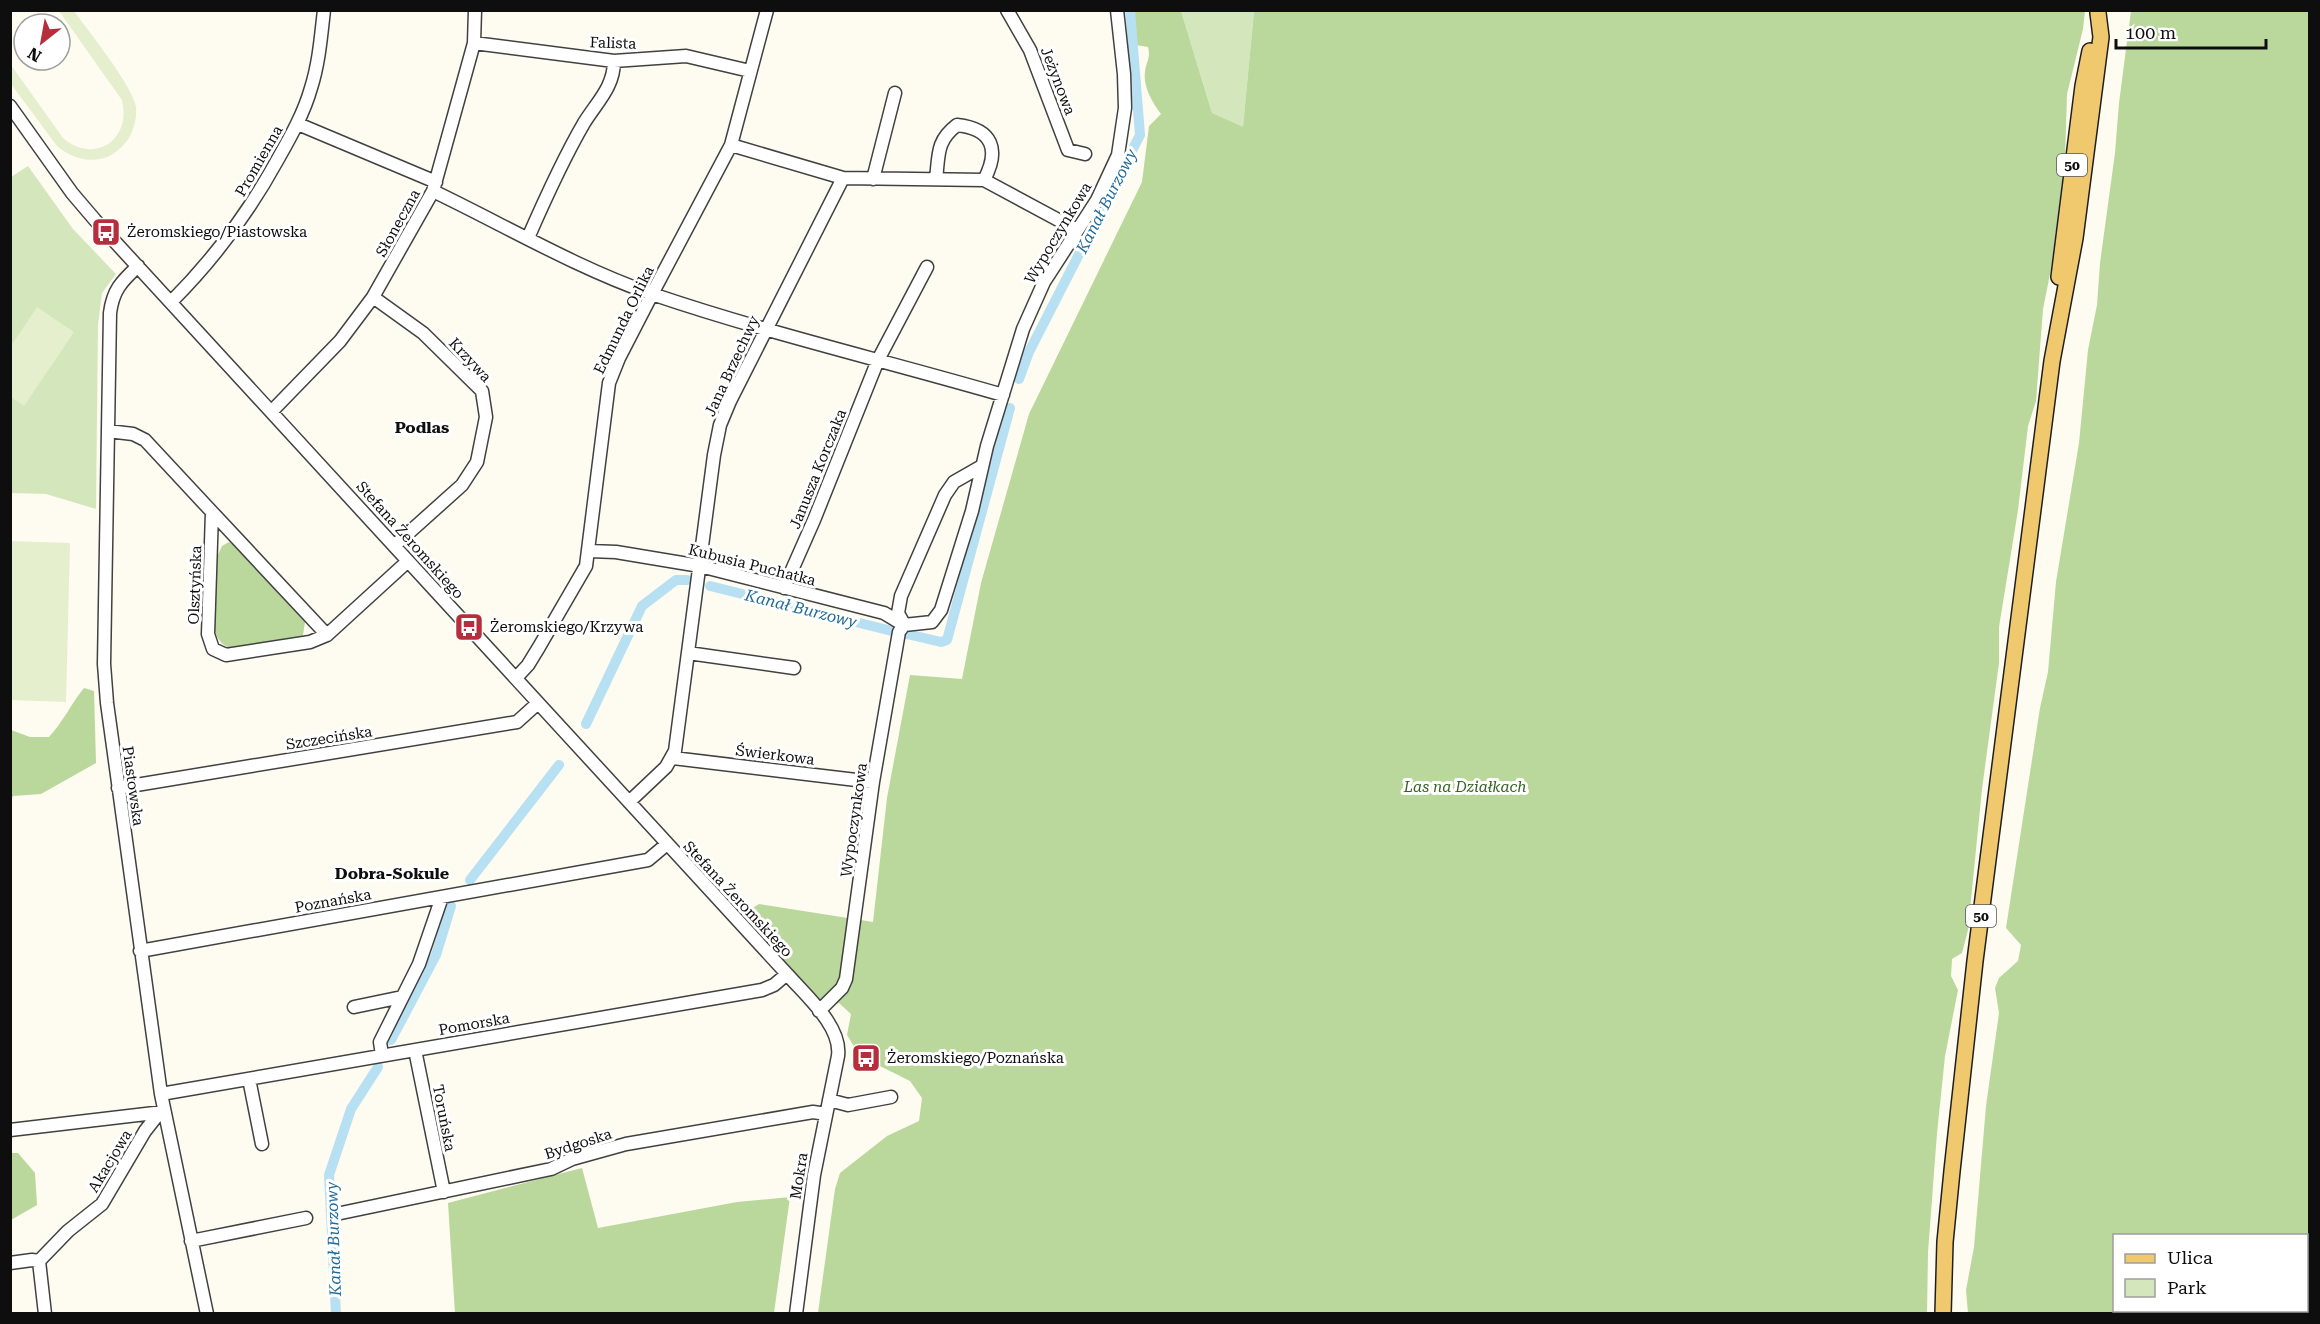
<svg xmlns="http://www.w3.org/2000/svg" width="2320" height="1324" font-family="'Roboto Serif',serif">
<rect width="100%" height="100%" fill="#fefbf0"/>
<path fill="#d4e7bc" d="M1181,11h73l-11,117 -31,-15z
M28,166l45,63 43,45 -14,19 -4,32 -2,184 -50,-15 -35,-1v-316z"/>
<path fill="#bad79c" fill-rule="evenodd" d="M1132,11h49l31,102 31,14 11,-116h831l-2,18 -16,65 -2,65 -14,110 -8,40 -7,92 -8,25 -10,84 -19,117v36l-17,126 -14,141 -6,23 -10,6 -1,17 7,14 -13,66 -8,77 -9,119 -1,61h-1109l17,-124 5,-16 47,-37 32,-15 3,-23 -12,-17 -50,-25 -13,-21 4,-21 -12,-11 -15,5 -84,-92 19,-12 114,18 14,-124 23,-123 52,4 19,-96 48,-169 113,-232 7,-56 12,-12c-9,-12 -18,-27 -16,-42 1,-10 6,-14 3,-25l-12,-2z
M2131,11h178v1302h-341l-2,-23 8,-43 12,-141 13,-93 -4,-25 4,-10 19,-17 3,-16 -15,-17 34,-220 8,-36 8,-90 23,-139 9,-93 9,-45 3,-42 15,-110 4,-50zM2114,1236h192v74h-192z
M229,542l7,4 69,76 -2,13 -4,3c-15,2 -55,13 -68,10 -10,-2 -15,-11 -17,-21l2,-68 6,-13z
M84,688l10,3 2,72 -55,31 -28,2 -2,5v-71l19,7h19c14,-15 22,-33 35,-49z
M11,1153h7l17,20 2,32 -26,15z
M582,1168l16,60 139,-26 53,-5 -16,116h-319l-7,-110z"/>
<path fill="#e5efcd" d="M59,11h15c15,21 58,74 62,96 1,11 -2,22 -7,31 -6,9 -15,17 -25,20 -17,5 -34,-1 -47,-12l-46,-62v-19l52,73c31,27 69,2 59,-38z
M37,307l37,25 -50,74 -13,-9v-51z
M11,541l59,2 -4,159 -55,-2z"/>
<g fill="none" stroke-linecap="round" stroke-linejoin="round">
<path stroke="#b8e0f3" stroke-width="10" d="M1019,379l10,-27 111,-217 -10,-125
M710,586l182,45
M907,634l34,8 6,-2 63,-232
M586,724l56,-118 34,-26h11
M470,880l89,-115
M391,1040l45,-85 15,-49
M336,1314l-7,-139 22,-66 27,-42"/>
<g stroke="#414141" stroke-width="15">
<path id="minor" d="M1007,10l23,40 38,100 17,4
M474,43l140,18 72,-5 64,15
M10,106l62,87 23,27 692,754c18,21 55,52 51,82l-24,119 -18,139
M298,124l138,58
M731,145l112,33 141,2 93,50
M873,179l22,-86
M936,179c3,-24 0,-38 21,-54 36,4 43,25 27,55
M433,191c71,34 144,77 219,103 115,39 234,67 351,101
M528,238c17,-39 35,-79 56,-115 13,-21 30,-36 30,-62
M138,266c-17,16 -25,24 -28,47l-6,351 3,39 54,391 46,220
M373,297l50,36 59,58 4,26 -9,45 -15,23 -68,61
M171,302c43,-43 78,-90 107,-143 13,-23 26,-46 33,-71 8,-25 10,-52 13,-78
M272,411l68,-70 33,-44 60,-106 41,-148 1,-33
M108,431l25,3 12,6 67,72 -4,122 5,15 13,6 84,-13 17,-7 81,-74
M212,512l115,123
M589,551l27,1 84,14 184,47 20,12
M784,588l30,-68 64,-160 49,-93
M904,624l-6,-11 3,-17 44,-101 9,-13 28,-16
M688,653l106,15
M516,678l12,-13 11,-18 47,-81 23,-183 10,-25 33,-64 79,-149 36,-135
M673,758l200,24
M118,788l399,-66 21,-19
M629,802l37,-35 9,-16 39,-296 6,-30 10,-24 113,-223
M140,951l508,-91 19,-16
M354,1007l48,-10
M819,1011l23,-23 4,-9 27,-197 26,-150 5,-7 28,-3 9,-12 31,-99 15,-65 36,-117 21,-47 53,-82 21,-45 7,-47 -1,-34 -7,-64
M415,1050l29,142
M382,1055l-2,-13 39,-78 23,-67
M249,1079l13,65
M161,1094l601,-104 12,-5 13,-11
M829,1100l19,5 43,-8
M10,1130l153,-18
M341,1213l210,-44 21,-10 54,-15 187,-32 13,2
M191,1241l115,-23
M10,1263l22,-3 7,1
M45,1314l-6,-53 29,-30 34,-27 43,-73 11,-14 8,-6"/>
</g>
<g stroke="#1f1f1f" stroke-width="18">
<path id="major" d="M2059,277l24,-191 7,-35
M1943,1314l2,-72 7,-71 23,-210 77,-600 23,-123 26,-201 -3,-24"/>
</g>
<use href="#minor" stroke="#fff" stroke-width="12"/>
<use href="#major" stroke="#f0c96e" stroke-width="15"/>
</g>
<defs>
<g id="bus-square" transform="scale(1.5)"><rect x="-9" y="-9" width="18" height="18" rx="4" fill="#b62e3c" stroke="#fff"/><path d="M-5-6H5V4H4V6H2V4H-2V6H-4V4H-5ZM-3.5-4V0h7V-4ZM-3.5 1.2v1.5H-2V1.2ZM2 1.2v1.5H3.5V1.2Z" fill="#fff"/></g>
</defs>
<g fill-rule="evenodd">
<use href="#bus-square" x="106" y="232"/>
<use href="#bus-square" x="469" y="627"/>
<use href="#bus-square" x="866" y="1058"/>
</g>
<g text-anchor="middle" stroke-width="6" stroke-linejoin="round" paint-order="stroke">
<g fill="#fff" stroke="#565656" stroke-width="1.5">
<rect x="2057" y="154" width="30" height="22" rx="4.5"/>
<rect x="1966" y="905" width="30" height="22" rx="4.5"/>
</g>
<g font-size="14" font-weight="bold" fill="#0e0e0e">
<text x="2072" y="170">50</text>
<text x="1981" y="921">50</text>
</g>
<g font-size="15" fill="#0e0e0e" stroke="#fff">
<text transform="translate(613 43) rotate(2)" y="5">Falista</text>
<text transform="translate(1058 81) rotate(69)" y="5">Jeżynowa</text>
<text transform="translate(259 161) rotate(-60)" y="5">Promienna</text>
<text transform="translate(398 223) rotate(-61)" y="5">Słoneczna</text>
<text transform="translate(1058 233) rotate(-59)" y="5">Wypoczynkowa</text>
<text transform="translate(624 320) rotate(-64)" y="5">Edmunda Orlika</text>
<text transform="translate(470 360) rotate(47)" y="5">Krzywa</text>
<text transform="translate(732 366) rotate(-65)" y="5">Jana Brzechwy</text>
<text transform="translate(818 469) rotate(-68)" y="5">Janusza Korczaka</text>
<text transform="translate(410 540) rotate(48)" y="5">Stefana Żeromskiego</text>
<text transform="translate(752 565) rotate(14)" y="5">Kubusia Puchatka</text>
<text transform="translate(195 585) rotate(-88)" y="5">Olsztyńska</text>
<text transform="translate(329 738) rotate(-9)" y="5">Szczecińska</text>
<text transform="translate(775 755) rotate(7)" y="5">Świerkowa</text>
<text transform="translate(133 786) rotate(82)" y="5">Piastowska</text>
<text transform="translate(854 820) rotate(-82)" y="5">Wypoczynkowa</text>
<text transform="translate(738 899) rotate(47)" y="5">Stefana Żeromskiego</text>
<text transform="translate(333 901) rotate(-10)" y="5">Poznańska</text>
<text transform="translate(474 1024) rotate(-10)" y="5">Pomorska</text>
<text transform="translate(444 1118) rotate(79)" y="5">Toruńska</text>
<text transform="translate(578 1144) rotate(-18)" y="5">Bydgoska</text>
<text transform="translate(110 1161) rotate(-59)" y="5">Akacjowa</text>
<text transform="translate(799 1176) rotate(-81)" y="5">Mokra</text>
</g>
<g font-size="15" fill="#0e0e0e" stroke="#fff" text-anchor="start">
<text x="127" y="237">Żeromskiego/Piastowska</text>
<text x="490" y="632">Żeromskiego/Krzywa</text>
<text x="887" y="1063">Żeromskiego/Poznańska</text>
</g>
<g font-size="15" font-style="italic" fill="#336222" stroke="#fff">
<text x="1465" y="792">Las na Działkach</text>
</g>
<g font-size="16" font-style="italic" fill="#1e6a99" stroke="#fff">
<text transform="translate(1106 201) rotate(-63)" y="6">Kanał Burzowy</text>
<text transform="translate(801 608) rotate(14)" y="6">Kanał Burzowy</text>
<text transform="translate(333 1239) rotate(-92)" y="6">Kanał Burzowy</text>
</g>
<g font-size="16" font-weight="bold" fill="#0e0e0e" stroke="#fff">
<text x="422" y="433">Podlas</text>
<text x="392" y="879">Dobra-Sokule</text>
</g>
</g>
<rect width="2320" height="1324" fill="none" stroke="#0e0e0e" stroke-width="24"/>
<rect x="2113" y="1234" width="195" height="78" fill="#ffffff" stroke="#9f9f9f" stroke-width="1.5"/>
<rect x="2125" y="1254" width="30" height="9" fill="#f0c96e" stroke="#9f9f9f" stroke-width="1.5"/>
<text x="2167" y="1264" font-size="18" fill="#0e0e0e">Ulica</text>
<rect x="2125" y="1279" width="30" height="18" fill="#d4e7bc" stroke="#9f9f9f" stroke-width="1.5"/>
<text x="2167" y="1294" font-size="18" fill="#0e0e0e">Park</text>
<g transform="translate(42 42) rotate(211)"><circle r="28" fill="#ffffff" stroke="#9f9f9f" stroke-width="1.5"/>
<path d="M0-4.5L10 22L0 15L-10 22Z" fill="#b62e3c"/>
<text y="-9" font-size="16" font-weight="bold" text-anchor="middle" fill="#0e0e0e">N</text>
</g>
<path d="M2116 39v9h150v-9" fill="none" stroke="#0e0e0e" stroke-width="3"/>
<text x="2125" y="39" font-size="18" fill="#0e0e0e" stroke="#ffffff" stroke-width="4.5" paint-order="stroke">100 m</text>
</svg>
